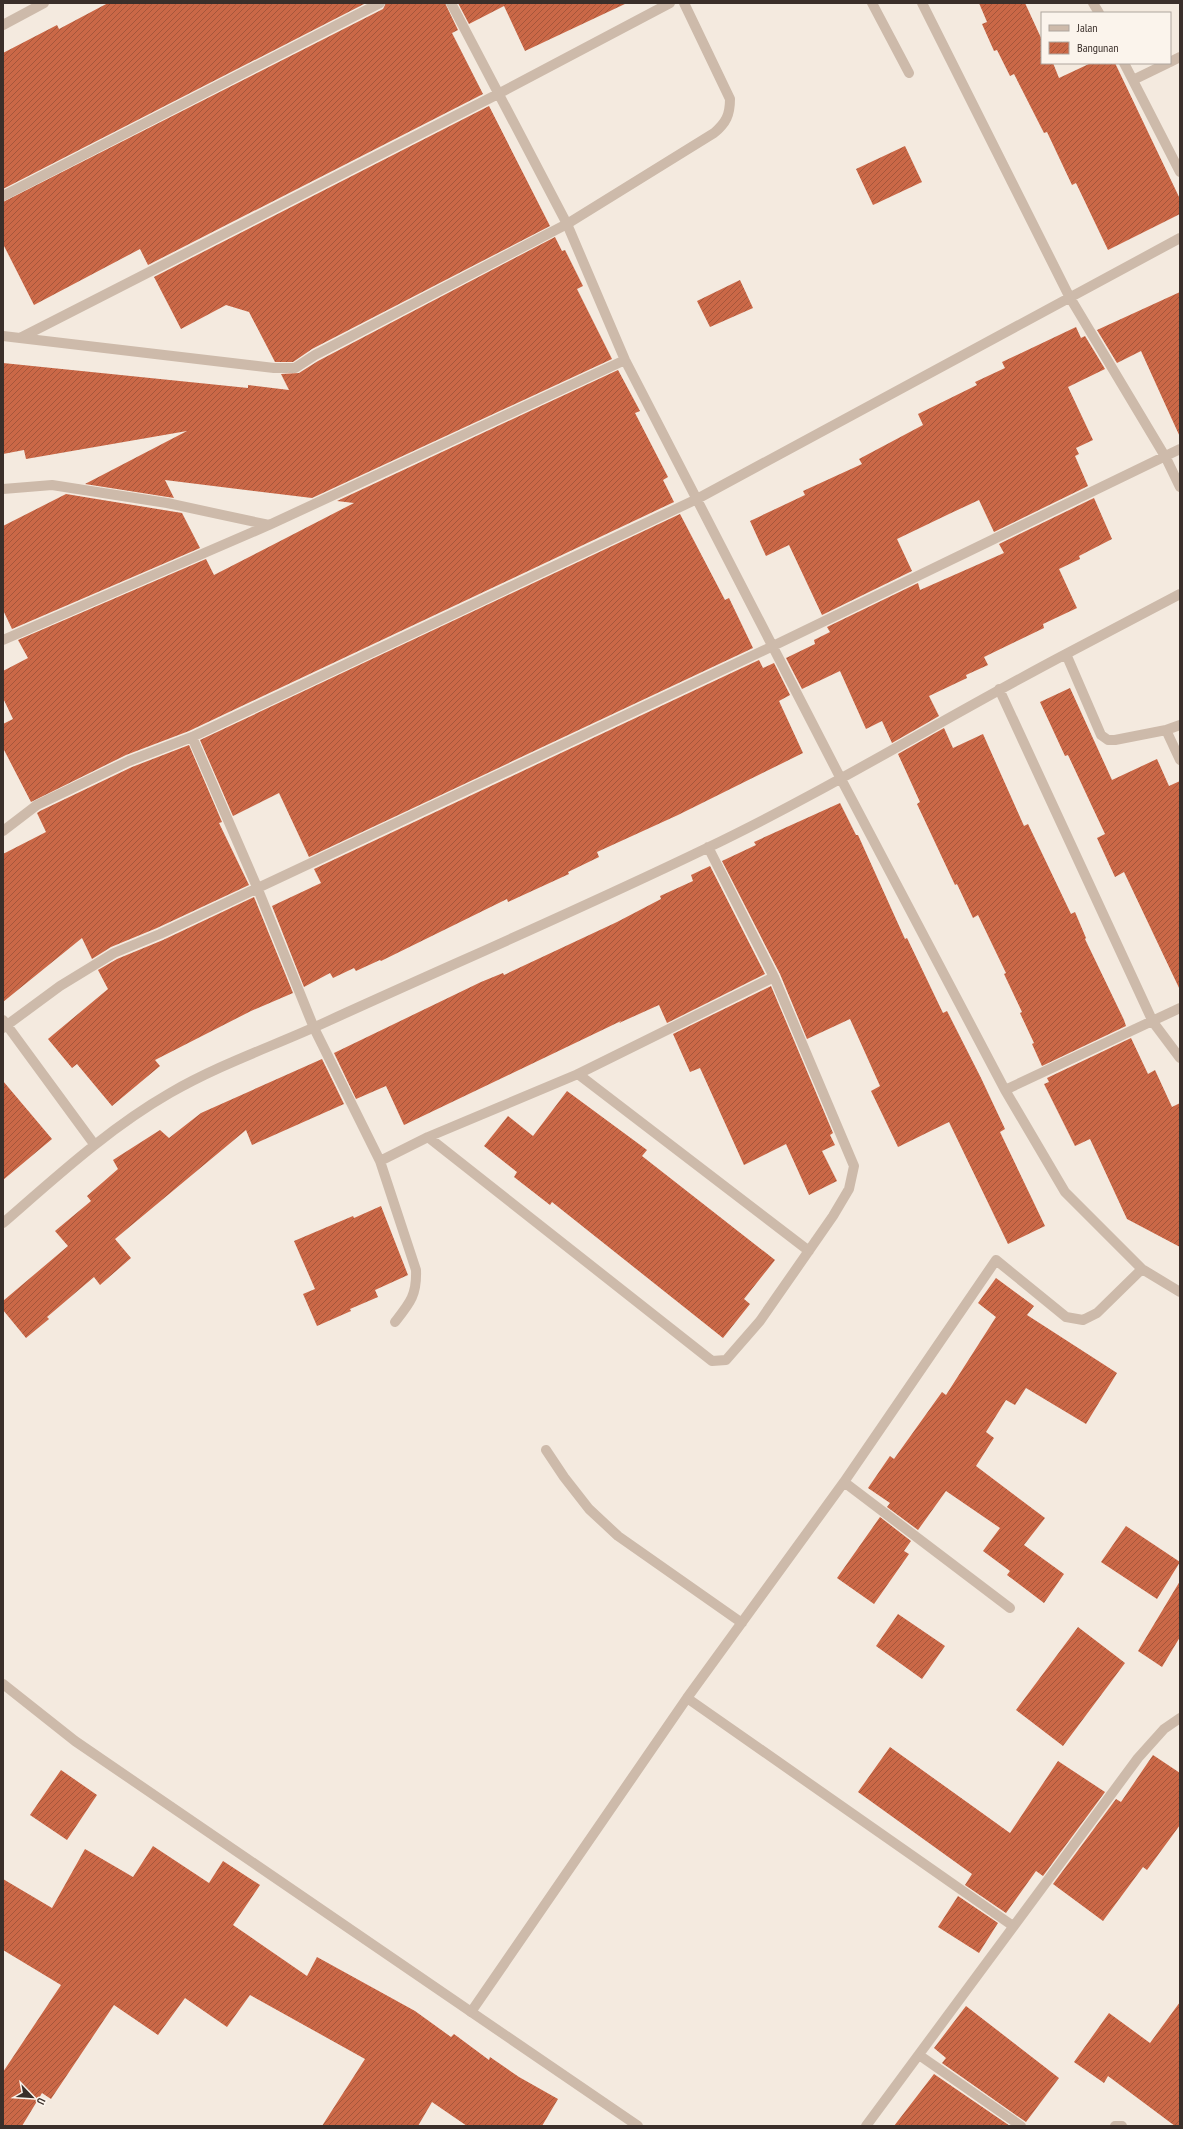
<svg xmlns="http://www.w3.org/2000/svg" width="1183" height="2129" font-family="'PT Sans Narrow',sans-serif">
<defs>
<pattern id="building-hatch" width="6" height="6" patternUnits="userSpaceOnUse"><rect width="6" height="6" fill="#ca6847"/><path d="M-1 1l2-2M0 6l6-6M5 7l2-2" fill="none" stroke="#a5563b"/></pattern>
</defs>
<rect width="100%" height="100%" fill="#f4eadf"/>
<path fill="url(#building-hatch)" d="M108,3h258l-363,186v-136l54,-28 2,4z
M386,3h59l13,27 -6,3 31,61 -335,171 -8,-16 -106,56 -31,-61v-42l380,-193z
M458,3h169l-102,48 -21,-45 -35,18z
M979,3h46l17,37v23h11l6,15 32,-15h24l65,136v15l-72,36 -32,-67 -4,2 -25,-53 -3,1 -30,-59 -4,2 -13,-26 -3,1 -12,-27 5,-2z
M489,106l61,120 -238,123 -19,13h-18l-26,-50 -23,-7 -45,24 -27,-52z
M905,146l17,36 -49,23 -17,-36z
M555,237l7,14 3,-1 18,36 -6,3 35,70 -300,139 -147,-18 9,18 -89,-14 102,-53 -161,28 -2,-9 -21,4v-91l206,21 39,4v-3l41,5 -8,-16 18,-1 19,-12z
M740,280l13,28 -43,19 -13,-26z
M1180,292v145l-39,-86 -24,12 -20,-33z
M1076,327l5,11 4,-2 20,33 -37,18 25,53 -17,8 3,6 -4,2 13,30 -94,46 -15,-32 -30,14 -52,25 15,32 -90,44 -33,-70 -23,11 -16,-35 55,-26 -2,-4 59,-27 -3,-5 64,-34 -5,-11 59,-29 -2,-3 30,-14 -3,-6z
M618,370l22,41 -5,2 33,64 -5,3 11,22 -485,229 -63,24 -95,47 -28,-54v-24l10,-5 -10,-21v-27l25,-13 -10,-18 188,-81 8,16 140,-72 -17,-2z
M66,494l116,19 18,35 -188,81 -9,-19v-84z
M1094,498l18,41 -33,17 1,3 -21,10 18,39 -34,16 1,4 -60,29 4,8 -22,10 1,3 -38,18 10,20 -47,27 -10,-22 -16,8 -26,-58 -38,18 -16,-31 29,-14 -1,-4 16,-8 -3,-5 91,-44 2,7 84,-37 -5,-9z
M680,514l45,86 4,-2 24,50 -444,209 -30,-64 -46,23 -33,-76z
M759,660l4,8 11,-5 16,32 -11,6 24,52 -125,62 -81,37 2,5 -31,15 1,2 -61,28 -1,-3 -126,62 -1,-1 -24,11 -2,-3 -21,10 -3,-5 -26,14 -32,-81 49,-23 -7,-14z
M1070,688l42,92 45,-21 12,27 11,-5v209l-56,-118 -9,5 -18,-39 8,-4 -37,-79 -3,1 -25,-54z
M944,728l9,20 30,-14 41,92 4,-2 43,90 4,-2 11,26 -1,1 39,81 2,6 -84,40 -10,-22 2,-1 -14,-30 2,-1 -18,-38 2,-1 -28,-58 -5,3 -16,-34 -2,1 -38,-81 3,-2 -22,-48z
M189,745l33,77 -3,1 30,62 -92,43 -46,19 -19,12 -10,-21 -79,64v-148l43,-22 -9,-19 3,-2 92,-44z
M840,803l16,32h2l47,104 2,-1 36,75 4,-2 34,67 24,51 -5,3 45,94 -37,18 -59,-122 -51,25 -27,-56 9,-5 -30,-67 -43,20 -27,-65 -58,-113 34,-16 -2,-3z
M710,866l55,108 -98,49 -8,-18 -40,18 2,-2 -217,104 -18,-39 -30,13 -22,-46 147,-71 22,-9 1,2 113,-53 44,-23 -1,-3 33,-15 -2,-6z
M254,897l39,96 -42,18 -96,49 5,6 -48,40 -35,-42 -5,4 -24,-29 60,-50 -10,-19 19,-11 46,-19z
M771,986l62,147 -3,2 5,10 -13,6 15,30 -28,14 -23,-51 -42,21 -44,-97 -10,4 -17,-38z
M1131,1038l17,36 7,-4 17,37 8,-4v144l-53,-28 -37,-80 -15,7 -31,-62 5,-2 -2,-4z
M322,1059l22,45 -92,41 -6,-15 -131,109 16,19 -31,27 -6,-8 -47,40 2,2 -23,19 -23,-28v-9l65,-55 -13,-15 36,-30 -4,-5 31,-27 -5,-9 47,-30 9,8 32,-25z
M3,1081l49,58 -49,41z
M567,1091l80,59 -5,6 133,104 -31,39 6,5 -27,34 -171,-136 -2,3 -36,-28 3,-5 -33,-26 24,-30 25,20z
M381,1206l27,69 -33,15 3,7 -28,12 1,2 -34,15 -14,-32 12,-5 -21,-48 59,-25 1,2z
M996,1278l38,28 -7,9 90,58 -31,51 -60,-36 -11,17 -9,-5 -20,32 8,6 -18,28 69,52 -21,27 40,29 -20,29 -37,-28 3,-4 -27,-20 17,-23 -54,-37 -28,39 -31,-23 3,-4 -22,-15 22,-32 4,3 48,-67 4,3 50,-78 -18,-14z
M880,1517l31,24 -7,10 5,3 -35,50 -37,-26z
M1126,1526l54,36 -23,37 -56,-37z
M1180,1581v56l-18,30 -24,-16z
M898,1614l47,32 -23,33 -46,-33z
M1078,1627l47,36 -62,83 -47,-36z
M890,1747l120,86 48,-72 47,31 -62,84 -7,-5 -30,42 -41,-28 7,-11 -114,-82z
M1153,1755l27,18v52l-33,45 -4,-3 -40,54 -50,-37 63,-85 5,3z
M61,1770l36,25 -30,45 -37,-25z
M153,1846l56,37 14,-22 37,24 -27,40 74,51 10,-19 98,54 36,26 3,-3 35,26 1,-3 29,20 39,22 -16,27h-75l-35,-24 -14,24h-96l43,-67 -115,-64 -23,32 -42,-29 -27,37 -44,-30 -63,94 -9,-6 -20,33h-19v-54l58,-87 -58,-35v-71l49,29 33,-59 48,28z
M958,1896l40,27 -19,30 -41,-26z
M1180,2002v124h-5l-67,-50 -4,7 -30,-21 35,-49 41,30z
M966,2006l93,72 -33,44 -84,-59 4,-5 -12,-10z
M934,2074l76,52h-116z"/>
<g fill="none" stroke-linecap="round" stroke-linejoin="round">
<path stroke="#cdbaaa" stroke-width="10" d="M567,224l147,-91c12,-10 16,-18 16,-34l-46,-96"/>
<path stroke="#cdbaaa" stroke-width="10" d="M451,3l116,221 58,136 216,419 164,311 60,102 77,77 38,23
M872,3l37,70
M922,3l147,293 97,162 14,29
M1093,3l6,10
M3,25l41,-22
M1170,62l10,-5
M1124,63l56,109
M1133,80l35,-17
M3,196l377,-193
M3,336l271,32h21l20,-13 252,-131
M20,338l478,-244 172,-91
M3,489l49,-4 115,18 102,22
M3,640l266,-115 356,-165
M1066,654l114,-60
M999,689l154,333 27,36
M1166,730l14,30
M192,737l65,150 57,141 66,133 48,-24 284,224 14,-1 34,-39 73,-105 16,-27 5,-23 -80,-189 -196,97 -150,63
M3,831l34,-26 92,-44 63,-24 505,-238 483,-261
M708,847l66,130
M3,1020l91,124
M3,1028l57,-42 54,-33 46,-19 613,-288 407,-197
M578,1074l231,177
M1005,1090l175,-82
M380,1161l36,109c1,25 -6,33 -21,52
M3,1223c53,-46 106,-95 167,-130 50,-29 104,-47 156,-71 127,-58 255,-113 381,-174 123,-59 239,-131 359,-194l35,81 7,5h7l51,-10 14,-5
M546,1450l18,27 25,32 29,27 124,87
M844,1482l166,126
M687,1698l326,228
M471,2012l216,-314 157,-216 152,-222 70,57 17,3 14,-7 45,-44
M919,2055l102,71
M866,2126l272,-368 26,-29 16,-11
M1115,2126h7"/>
<path stroke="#cdbaaa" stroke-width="10" d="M3,1684l72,57 563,385"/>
</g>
<rect width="1183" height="2129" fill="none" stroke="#3a2f2a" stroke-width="8"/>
<rect x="1041" y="12" width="130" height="52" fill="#fbf4ec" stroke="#aea59e"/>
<rect x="1049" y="25" width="20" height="6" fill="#cdbaaa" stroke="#aea59e"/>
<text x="1077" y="32" font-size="12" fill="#3a2f2a">Jalan</text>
<rect x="1049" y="42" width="20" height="12" fill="url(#building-hatch)" stroke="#aea59e"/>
<text x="1077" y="52" font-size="12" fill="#3a2f2a">Bangunan</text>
<g transform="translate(32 2097) rotate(115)" stroke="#fbf4ec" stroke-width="3" paint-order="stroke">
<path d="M0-3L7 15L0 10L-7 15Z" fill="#3a2f2a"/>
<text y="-6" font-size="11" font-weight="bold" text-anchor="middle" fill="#3a2f2a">U</text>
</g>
</svg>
